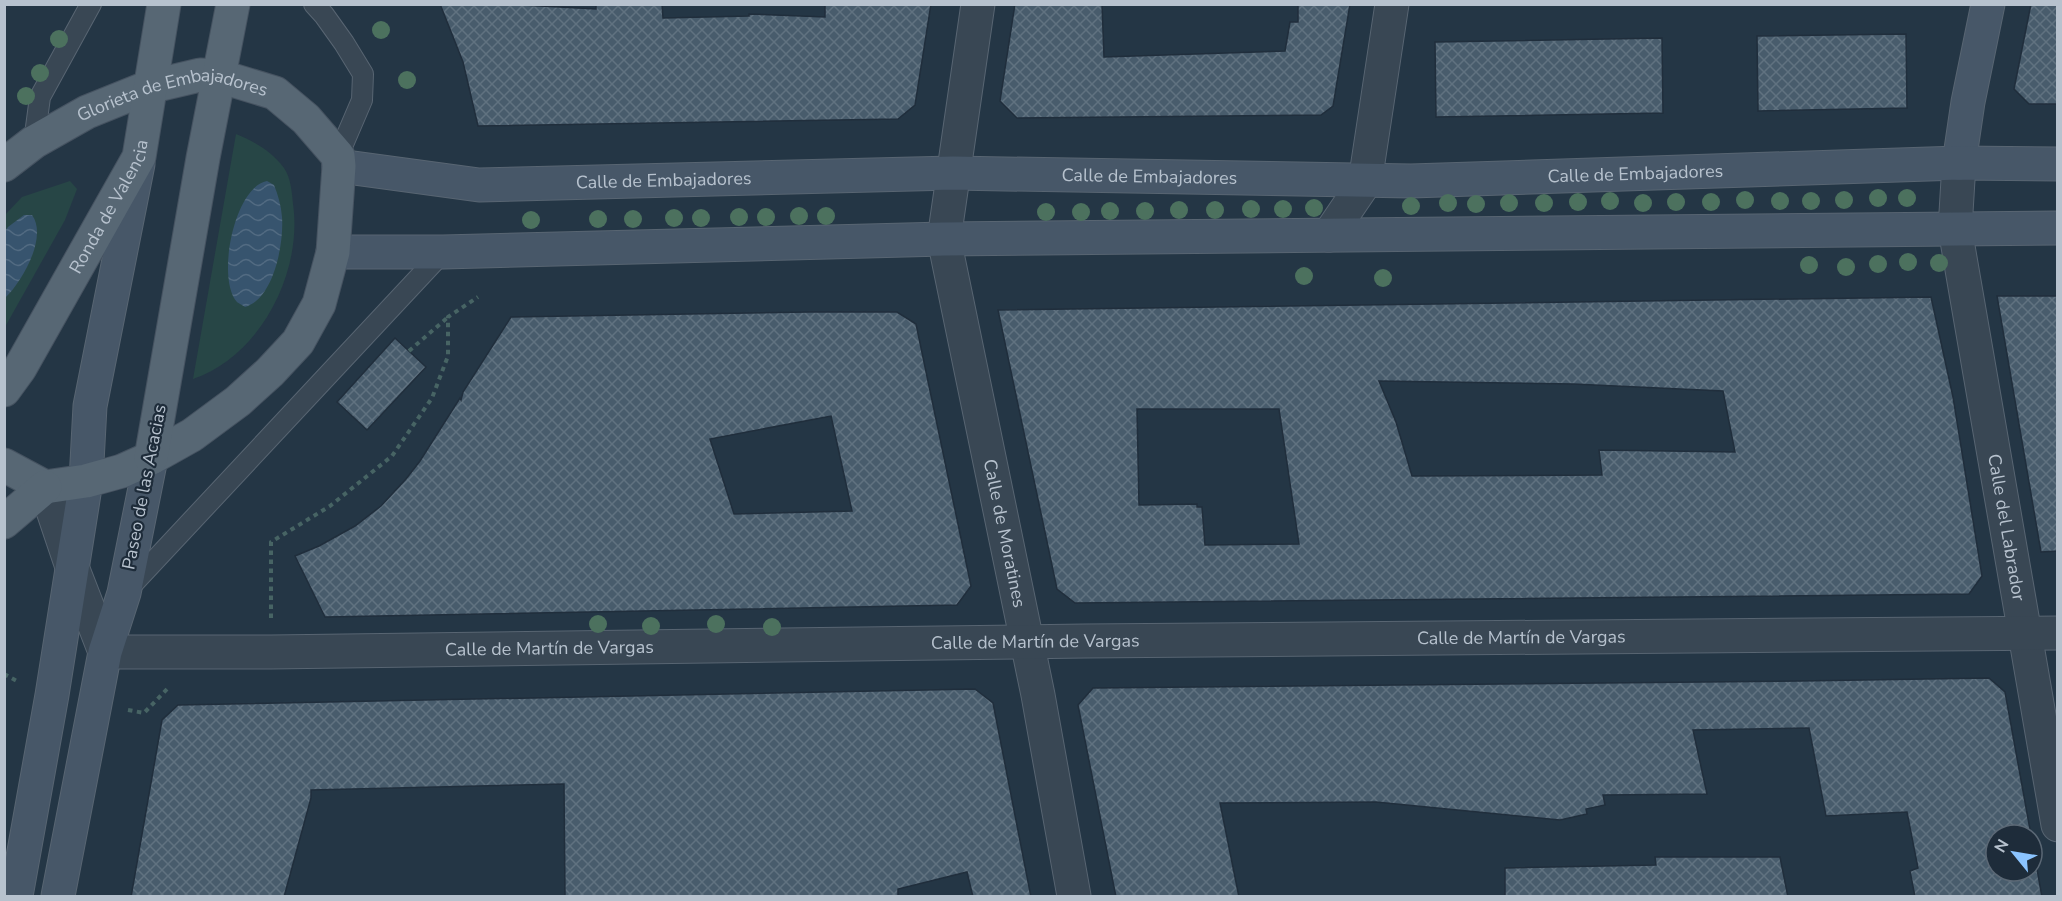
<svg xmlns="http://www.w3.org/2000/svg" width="2062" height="901" viewBox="0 0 2062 901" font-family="'Nunito Sans',sans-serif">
	<defs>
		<pattern id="water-waves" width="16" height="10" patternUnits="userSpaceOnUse" patternTransform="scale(1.5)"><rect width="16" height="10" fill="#37546e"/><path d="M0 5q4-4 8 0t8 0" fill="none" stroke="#526b82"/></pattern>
		<pattern id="building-cross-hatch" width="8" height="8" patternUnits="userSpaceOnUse" patternTransform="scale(1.5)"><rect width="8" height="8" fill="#485c6c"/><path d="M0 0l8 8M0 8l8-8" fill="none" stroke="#607280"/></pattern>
	</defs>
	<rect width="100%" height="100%" fill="#243645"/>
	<g fill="#274646">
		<path d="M 236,134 C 255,142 271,151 284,168 C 291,178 292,193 293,204 C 303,272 260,357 193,379 Z"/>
		<polygon points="70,181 77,189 65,220 5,327 5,215 22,197"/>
	</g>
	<g fill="url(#water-waves)">
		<path d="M 267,181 L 274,185 C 278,195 281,205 282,217 C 284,243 274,299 245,307 C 244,306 238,303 237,302 C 216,279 234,187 267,181 Z"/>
		<path d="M 24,215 L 32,215 C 48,237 22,282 5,298 L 5,231 L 8,227 Z"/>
	</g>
	<g fill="url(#building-cross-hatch)" stroke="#202e3c" stroke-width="1.5" fill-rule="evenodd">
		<polygon points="440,4 505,4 596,9 596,4 662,4 663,18 749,16 749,14 825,17 825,4 931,4 915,105 898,119 478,126 463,62"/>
		<polygon points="1015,4 1102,4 1104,57 1285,51 1290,22 1298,22 1298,4 1350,4 1333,106 1321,115 1017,118 1000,101"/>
		<polygon points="2031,4 2058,4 2058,104 2029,104 2014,89"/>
		<polygon points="1906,34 1907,108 1758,111 1757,36"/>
		<polygon points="1662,38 1663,113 1436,117 1435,42"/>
		<polygon points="1997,296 2058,296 2058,551 2041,552"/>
		<path d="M 1931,297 L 1953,397 L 1982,576 L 1969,594 L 1075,603 L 1057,589 L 998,310 ZM 1379,381 L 1573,384 L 1723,391 L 1735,452 L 1599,450 L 1602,475 L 1412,476 L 1396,422 ZM 1137,409 L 1279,409 L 1299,544 L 1205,545 L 1202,507 L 1197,507 L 1197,504 L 1139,505 Z"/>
		<path d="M 809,312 L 897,312 L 916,324 L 971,586 L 957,605 L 325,617 L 295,556 L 319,546 L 355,526 L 381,506 L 406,479 L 420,461 L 460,398 L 461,400 L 463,392 L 511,317 ZM 831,416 L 852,511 L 734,514 L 710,439 Z"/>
		<polygon points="395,338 426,367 367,430 337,402"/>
		<polygon points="1989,678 2005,692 2031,835 1996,835 1996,871 2032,871 2032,841 2042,897 1915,897 1910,871 1918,868 1907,812 1826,816 1809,728 1693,730 1707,794 1603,795 1605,805 1586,809 1587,814 1560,820 1376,802 1220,803 1239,897 1116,897 1078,705 1093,688 1800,681"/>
		<polygon points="975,689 993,703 1031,897 973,897 967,872 898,889 898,897 565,897 564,784 311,790 311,798 284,897 131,897 162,720 178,705"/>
		<polygon points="1655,857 1780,857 1788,897 1505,897 1505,868 1656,865"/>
	</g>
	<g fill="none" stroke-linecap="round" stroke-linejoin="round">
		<defs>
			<g id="lane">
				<polyline points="314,4 324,15 344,43 363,74 362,100 338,156"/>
				<polyline points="34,142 40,97 91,4"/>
				<polyline points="128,589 443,252"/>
			</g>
			<g id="street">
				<path id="s1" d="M 978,4 L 944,239 L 1038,695 L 1074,896"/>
				<path id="s2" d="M 1959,163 L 1955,229 L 2058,825"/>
				<polyline points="1329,235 1365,182 1392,4"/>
				<path id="s3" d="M 45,487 L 72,567 L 105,652 L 271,652 L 1085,641 L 2058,633"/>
			</g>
			<g id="secondary">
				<polyline points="1959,163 1968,102 1988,4"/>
				<path id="s4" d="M 339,166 L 479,185 L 953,173 L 1411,181 L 1959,163 L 2058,164"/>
				<polyline points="333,252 443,252 944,239 2058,228"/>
				<polyline points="16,896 52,695 86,481 90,406 138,164"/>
				<polyline points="58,896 105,652 124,593 151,458"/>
			</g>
			<g id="primary">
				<path id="s5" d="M 4,165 L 34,142 L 87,112 L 149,87 L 200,75 L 219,76 L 275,93 L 306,119 L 338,156 L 339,166 L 333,252 L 319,304 L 298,342 L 270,372 L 238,401 L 192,435 L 151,458 L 122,471 L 86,481 L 45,487 L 4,465"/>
				<path id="s6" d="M 4,390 L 20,368 L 139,157 L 164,4"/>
				<polyline points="151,458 203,158 233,4"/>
				<polyline points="4,522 45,487"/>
			</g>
		</defs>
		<use href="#lane" stroke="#586572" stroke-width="22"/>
		<use href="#street" stroke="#586572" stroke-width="35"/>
		<use href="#secondary" stroke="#586572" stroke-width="35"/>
		<use href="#primary" stroke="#465361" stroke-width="35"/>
		<g stroke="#476464" stroke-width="4" stroke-dasharray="4.5 4.5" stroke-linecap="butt">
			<polyline points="409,351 447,318"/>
			<polyline points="271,618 271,542 330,506 392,456 432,398 448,356 448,317 478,297"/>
			<polyline points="4,674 17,681"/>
			<polyline points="128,710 144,713 167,689"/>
		</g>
		<use href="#lane" stroke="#394754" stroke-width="20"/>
		<use href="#street" stroke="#394754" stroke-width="33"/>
		<use href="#secondary" stroke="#475768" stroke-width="33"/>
		<use href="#primary" stroke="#576774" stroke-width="33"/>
	</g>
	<g fill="#4c715e">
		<circle cx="381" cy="30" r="9"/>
		<circle cx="59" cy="39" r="9"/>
		<circle cx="40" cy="73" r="9"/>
		<circle cx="407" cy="80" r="9"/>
		<circle cx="26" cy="96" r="9"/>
		<circle cx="1878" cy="198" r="9"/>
		<circle cx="1907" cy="198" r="9"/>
		<circle cx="1745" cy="200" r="9"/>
		<circle cx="1844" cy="200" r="9"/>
		<circle cx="1610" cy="201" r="9"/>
		<circle cx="1780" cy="201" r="9"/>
		<circle cx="1811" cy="201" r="9"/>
		<circle cx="1578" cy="202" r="9"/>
		<circle cx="1676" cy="202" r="9"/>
		<circle cx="1711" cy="202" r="9"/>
		<circle cx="1448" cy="203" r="9"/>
		<circle cx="1509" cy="203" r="9"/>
		<circle cx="1544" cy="203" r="9"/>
		<circle cx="1643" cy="203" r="9"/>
		<circle cx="1476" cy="204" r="9"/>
		<circle cx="1411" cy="206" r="9"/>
		<circle cx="1314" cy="208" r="9"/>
		<circle cx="1251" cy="209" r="9"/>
		<circle cx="1283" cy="209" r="9"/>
		<circle cx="1179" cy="210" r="9"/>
		<circle cx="1215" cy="210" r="9"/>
		<circle cx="1110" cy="211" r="9"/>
		<circle cx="1145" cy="211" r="9"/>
		<circle cx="1046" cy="212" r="9"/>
		<circle cx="1081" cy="212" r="9"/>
		<circle cx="799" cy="216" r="9"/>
		<circle cx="826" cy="216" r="9"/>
		<circle cx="739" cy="217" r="9"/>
		<circle cx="766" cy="217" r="9"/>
		<circle cx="674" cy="218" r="9"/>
		<circle cx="701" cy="218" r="9"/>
		<circle cx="598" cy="219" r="9"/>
		<circle cx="633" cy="219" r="9"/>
		<circle cx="531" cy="220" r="9"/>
		<circle cx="1908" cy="262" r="9"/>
		<circle cx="1939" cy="263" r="9"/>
		<circle cx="1878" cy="264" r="9"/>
		<circle cx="1809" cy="265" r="9"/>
		<circle cx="1846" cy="267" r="9"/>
		<circle cx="1304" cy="276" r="9"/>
		<circle cx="1383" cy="278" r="9"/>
		<circle cx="598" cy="624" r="9"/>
		<circle cx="716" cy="624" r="9"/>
		<circle cx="651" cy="626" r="9"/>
		<circle cx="772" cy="627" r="9"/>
	</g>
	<g text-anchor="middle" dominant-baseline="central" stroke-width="4.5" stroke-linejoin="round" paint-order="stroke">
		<g font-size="18" fill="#b7c2ce" stroke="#1e2c3a">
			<text stroke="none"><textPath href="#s5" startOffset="188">Glorieta de Embajadores</textPath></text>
			<text stroke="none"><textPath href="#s4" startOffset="1298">Calle de Embajadores</textPath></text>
			<text stroke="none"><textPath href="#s4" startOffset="812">Calle de Embajadores</textPath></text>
			<text stroke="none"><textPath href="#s4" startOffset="326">Calle de Embajadores</textPath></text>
			<text stroke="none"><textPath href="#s6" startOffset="212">Ronda de Valencia</textPath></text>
			<text transform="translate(144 487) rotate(-79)">Paseo de las Acacias</text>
			<text stroke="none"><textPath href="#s2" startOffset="369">Calle del Labrador</textPath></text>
			<text stroke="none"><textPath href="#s1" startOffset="538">Calle de Moratines</textPath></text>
			<text stroke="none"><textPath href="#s3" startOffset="1592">Calle de Martín de Vargas</textPath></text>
			<text stroke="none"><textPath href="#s3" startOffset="1106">Calle de Martín de Vargas</textPath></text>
			<text stroke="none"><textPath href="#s3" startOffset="620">Calle de Martín de Vargas</textPath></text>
		</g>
	</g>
	<rect width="2062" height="901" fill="none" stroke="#b7c2ce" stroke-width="12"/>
	<g transform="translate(2014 853) rotate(300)"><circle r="28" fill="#1e2c3a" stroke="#5b6875" stroke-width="1.5"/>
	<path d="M0-4.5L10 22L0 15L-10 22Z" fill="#8bc4ff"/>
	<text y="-9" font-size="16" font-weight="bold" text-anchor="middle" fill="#b7c2ce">N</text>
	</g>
</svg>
